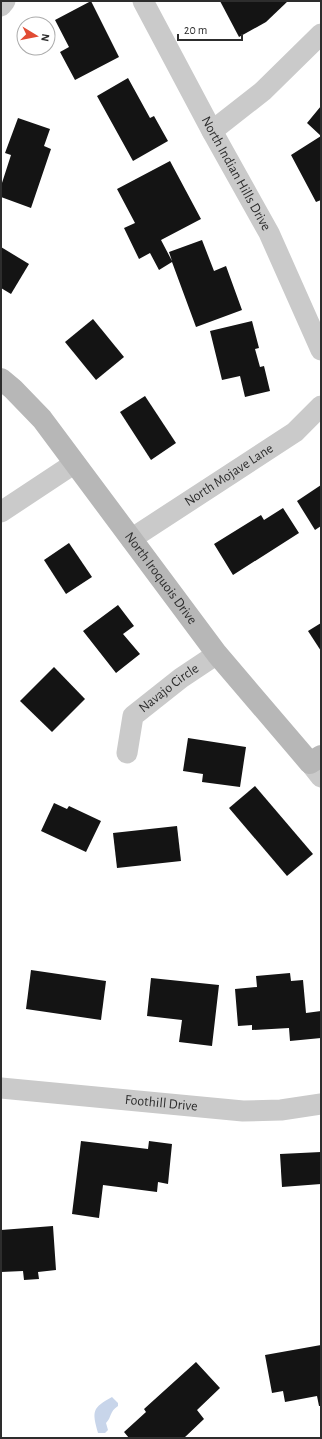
<svg xmlns="http://www.w3.org/2000/svg" width="322" height="1439" viewBox="0 0 322 1439" font-family="'Alegreya Sans',sans-serif">
	<rect width="100%" height="100%" fill="#fff"/>
	<path fill="#c8d5ea" d="M 112,1397 L 118,1403 L 118,1406 C 109,1412 112,1417 106,1423 L 108,1430 L 105,1433 L 98,1433 C 92,1411 92,1408 112,1397 Z"/>
	<g fill="#141414">
		<polygon points="91,1 119,57 75,80 60,52 69,47 55,20"/>
		<polygon points="220,1 288,1 266,22 239,37"/>
		<polygon points="128,78 150,118 154,116 168,141 133,161 97,96"/>
		<polygon points="321,106 321,200 316,202 291,155 321,136 307,123"/>
		<polygon points="18,118 50,129 44,146 51,149 31,208 1,197 1,186 11,155 5,153"/>
		<polygon points="170,161 201,219 161,240 172,261 169,252 202,240 214,271 226,266 242,310 196,327 172,262 159,270 150,253 139,259 124,228 135,223 117,189"/>
		<polygon points="1,247 29,264 11,294 1,288"/>
		<polygon points="93,319 124,357 96,380 65,342"/>
		<polygon points="252,321 259,348 255,349 260,367 264,366 270,391 245,397 240,376 222,380 210,331"/>
		<polygon points="145,396 176,443 151,460 120,412"/>
		<polygon points="321,485 321,526 315,530 297,501"/>
		<polygon points="283,508 299,533 233,575 214,544 261,515 264,520"/>
		<polygon points="69,543 92,577 66,594 44,560"/>
		<polygon points="118,605 134,626 123,634 140,654 116,673 83,631"/>
		<polygon points="321,623 321,651 308,631"/>
		<polygon points="54,667 85,699 52,732 20,701"/>
		<polygon points="188,738 246,747 240,787 202,782 203,774 183,771"/>
		<polygon points="255,786 313,854 287,876 229,808"/>
		<polygon points="54,803 67,809 69,806 101,821 86,852 41,831"/>
		<polygon points="177,826 181,861 117,868 113,833"/>
		<polygon points="31,970 106,981 101,1020 26,1009"/>
		<polygon points="290,973 291,981 303,980 306,1013 321,1011 321,1038 290,1041 289,1028 252,1030 252,1025 238,1026 235,989 257,987 256,976"/>
		<polygon points="151,978 219,985 212,1046 179,1042 182,1020 147,1016"/>
		<polygon points="81,1141 148,1149 149,1141 172,1144 168,1184 158,1182 157,1192 103,1185 99,1218 72,1214"/>
		<polygon points="321,1152 321,1184 282,1187 280,1154"/>
		<polygon points="53,1226 56,1270 38,1272 39,1279 24,1280 23,1271 1,1272 1,1230"/>
		<polygon points="321,1345 321,1406 319,1406 317,1396 285,1402 283,1391 272,1393 265,1355"/>
		<polygon points="196,1362 220,1388 197,1410 204,1419 184,1438 129,1438 124,1432 146,1412 144,1409"/>
	</g>
	<g fill="none" stroke-linecap="round" stroke-linejoin="round">
		<g stroke="#cacaca" stroke-width="21">
			<path id="s1" d="M 143,1 L 212,131 L 269,233 L 321,350"/>
			<polyline points="1,6 5,1"/>
			<polyline points="212,131 263,91 321,34"/>
			<polyline points="1,512 75,463"/>
			<path id="s2" d="M 131,539 L 295,432 L 321,406"/>
			<path id="s3" d="M 127,753 L 133,716 L 181,678 L 217,654"/>
			<polyline points="310,763 321,777"/>
			<path id="s4" d="M 1,1088 L 243,1111 L 281,1110 L 321,1104"/>
		</g>
		<path stroke="#b7b7b7" stroke-width="22" id="s5" d="M 1,379 L 13,389 L 42,419 L 217,654 L 310,763 L 321,756"/>
	</g>
	<g text-anchor="middle" dominant-baseline="central" stroke-width="4" stroke-linejoin="round" paint-order="stroke">
		<g font-size="14" fill="#2d2d2d" stroke="#fff">
			<text stroke="none"><textPath href="#s1" startOffset="196">North Indian Hills Drive</textPath></text>
			<text stroke="none"><textPath href="#s2" startOffset="117">North Mojave Lane</textPath></text>
			<text stroke="none"><textPath href="#s5" startOffset="256">North Iroquois Drive</textPath></text>
			<text stroke="none"><textPath href="#s3" startOffset="83">Navajo Circle</textPath></text>
			<text stroke="none"><textPath href="#s4" startOffset="161">Foothill Drive</textPath></text>
		</g>
	</g>
	<rect width="322" height="1439" fill="none" stroke="#2d2d2d" stroke-width="4"/>
	<g transform="translate(36 36) rotate(100)"><circle r="19" fill="#ffffff" stroke="#ababab"/>
	<path d="M0-3L7 15L0 10L-7 15Z" fill="#e14b33"/>
	<text y="-6" font-size="11" font-weight="bold" text-anchor="middle" fill="#2d2d2d">N</text>
	</g>
	<path d="M178 34v6h64v-6" fill="none" stroke="#2d2d2d" stroke-width="2"/>
	<text x="184" y="34" font-size="12" fill="#2d2d2d" stroke="#ffffff" stroke-width="3" paint-order="stroke">20 m</text>
</svg>
